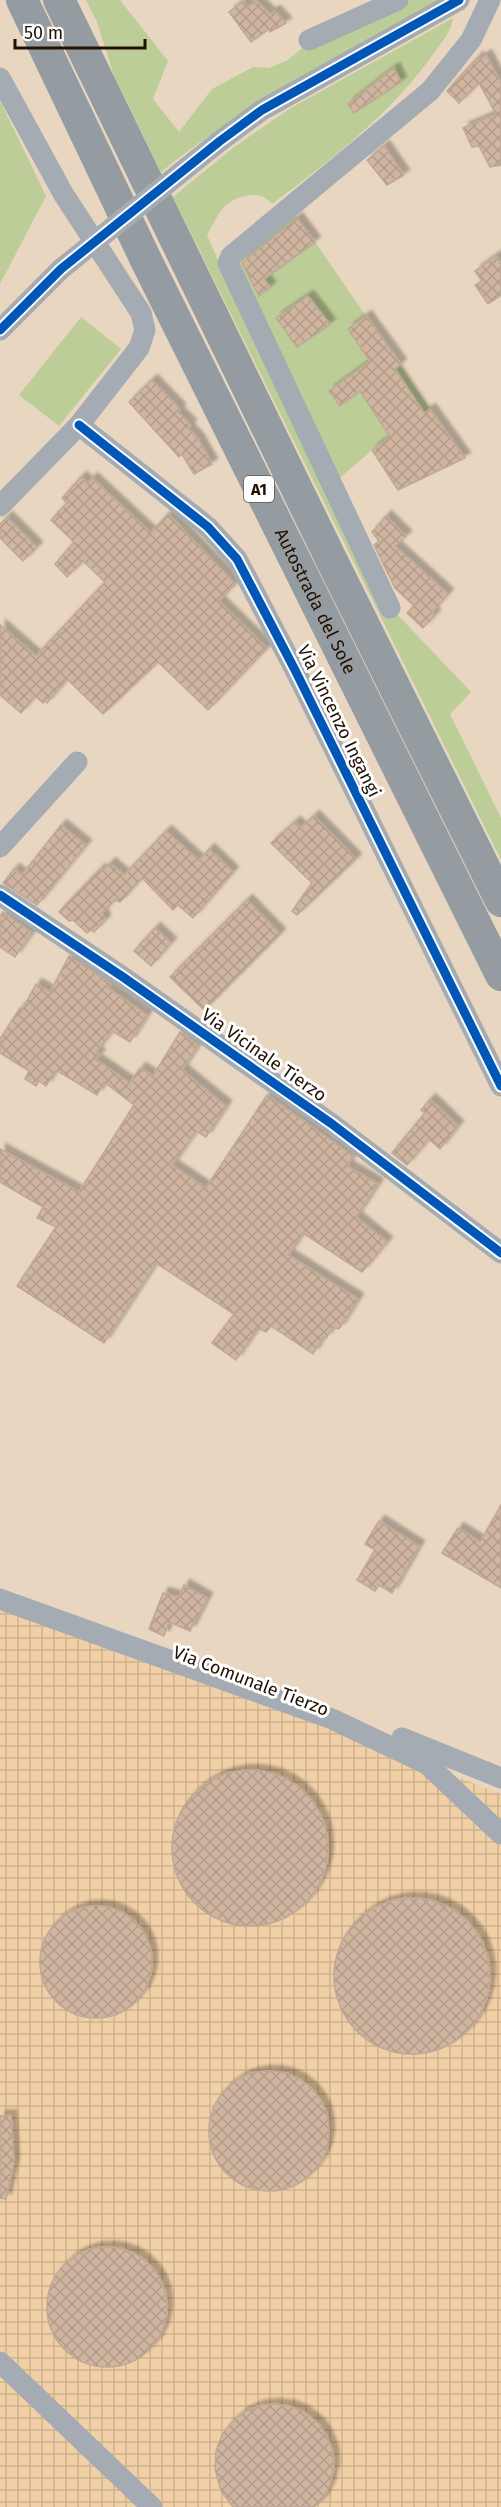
<svg xmlns="http://www.w3.org/2000/svg" width="501" height="2507" viewBox="0 0 501 2507" font-family="'Fira Sans',sans-serif">
	<defs>
		<pattern id="industrial-grid" width="8" height="8" patternUnits="userSpaceOnUse" patternTransform="scale(1.5)"><rect width="8" height="8" fill="#f2d0a7"/><path d="M0 4h8M4 0v8" fill="none" stroke="#cfb28e"/></pattern>
		<pattern id="building-cross-hatch" width="8" height="8" patternUnits="userSpaceOnUse" patternTransform="scale(1.5)"><rect width="8" height="8" fill="#d0b6a1"/><path d="M0 0l8 8M0 8l8-8" fill="none" stroke="#b29b89"/></pattern>
		<filter id="shadow"><feDropShadow dx="5.5" dy="-5.5" stdDeviation="1.5" flood-color="#0004"/></filter>
	</defs>
	<rect width="100%" height="100%" fill="#e8d6c0"/>
	<polygon fill="url(#industrial-grid)" points="0,1599 501,1794 501,2507 0,2507"/>
	<g fill="#bdcd97">
		<path d="M 86,0 L 120,0 L 168,61 L 153,99 L 179,132 L 212,89 L 253,67 L 269,68 L 288,60 L 306,45 L 406,0 L 442,0 C 347,54 246,103 161,172 L 114,76 L 97,22 Z"/>
		<path d="M 453,18 C 451,32 442,42 434,53 C 391,114 331,160 272,204 C 265,196 256,193 246,196 C 221,201 219,215 207,235 L 250,333 L 396,613 L 471,692 L 450,714 L 501,818 L 501,860 L 173,197 L 234,147 L 291,108 Z"/>
		<polygon points="0,101 46,196 0,284"/>
		<polygon points="295,213 430,409 372,450 335,482 236,261"/>
		<polygon points="81,317 121,349 59,426 19,395"/>
	</g>
	<g fill="url(#building-cross-hatch)" stroke="#bea896" stroke-width="1.5" filter="url(#shadow)">
		<polygon points="244,1 247,7 257,1 270,14 275,11 286,23 270,32 269,29 251,42 229,12"/>
		<polygon points="486,55 501,83 501,165 490,167 479,146 472,147 463,128 496,114 479,83 459,103 447,91 478,57 479,60"/>
		<polygon points="394,68 401,82 354,113 348,104"/>
		<polygon points="384,146 404,175 387,185 367,160"/>
		<polygon points="297,218 315,242 264,279 270,287 259,296 242,263"/>
		<polygon points="496,256 501,264 501,295 488,304 475,285 482,281 475,271"/>
		<polygon points="308,296 330,324 297,347 276,318"/>
		<polygon points="366,316 401,364 395,369 424,413 430,409 465,458 398,490 372,450 390,437 360,391 340,406 329,391 370,361 348,329"/>
		<polygon points="152,380 180,409 178,412 191,425 188,428 198,439 212,464 194,474 182,454 179,457 129,402"/>
		<polygon points="81,477 88,483 92,478 151,533 168,514 235,584 219,601 267,648 208,710 158,662 103,714 67,679 47,703 44,701 43,703 35,696 21,713 0,695 0,625 36,656 105,582 83,561 67,577 55,564 74,542 51,520 67,503 62,498"/>
		<polygon points="386,516 406,536 395,546 448,594 432,612 435,615 423,628 407,613 414,606 395,588 374,545 379,541 372,532"/>
		<polygon points="7,517 37,547 23,561 0,538 0,524"/>
		<polygon points="314,816 356,859 297,915 292,911 312,883 271,843 295,822 301,828"/>
		<polygon points="61,825 86,845 37,905 3,883 14,869 22,875"/>
		<polygon points="166,831 199,861 209,849 233,872 193,918 178,905 173,910 142,878 120,902 115,900 102,913 105,920 94,932 91,930 87,933 73,920 69,921 59,912 100,869 103,871 110,863 124,875"/>
		<polygon points="247,900 280,934 204,1010 170,977"/>
		<polygon points="3,912 32,933 15,957 0,947 0,916"/>
		<polygon points="155,928 171,943 151,966 134,951"/>
		<polygon points="69,956 111,984 108,988 147,1015 130,1042 112,1031 96,1052 100,1055 95,1059 130,1083 140,1068 153,1076 180,1032 198,1045 182,1070 226,1106 206,1137 196,1131 172,1165 206,1188 267,1095 353,1156 347,1166 378,1184 356,1217 387,1242 362,1272 303,1233 288,1255 358,1299 339,1329 333,1327 326,1338 323,1337 313,1354 271,1326 266,1332 258,1328 236,1360 212,1343 234,1314 156,1263 104,1343 17,1286 56,1227 37,1218 43,1207 0,1182 0,1149 79,1192 134,1105 104,1082 97,1095 56,1070 46,1086 39,1081 36,1086 25,1079 29,1071 0,1053 0,1039 20,1008 22,1010 36,984 50,992"/>
		<polygon points="430,1099 458,1126 440,1149 429,1139 407,1165 392,1153 425,1113 421,1110"/>
		<polygon points="501,1505 501,1588 442,1553 458,1528 480,1542"/>
		<polygon points="379,1521 419,1546 392,1593 379,1585 375,1591 357,1580 375,1550 365,1544"/>
		<polygon points="184,1585 207,1598 190,1631 169,1622 164,1636 149,1629 163,1593 179,1597"/>
		<circle cx="250" cy="1848" r="78"/>
		<circle cx="412" cy="1976" r="78"/>
		<circle cx="96" cy="1962" r="56"/>
		<circle cx="269" cy="2131" r="60"/>
		<polygon points="11,2115 14,2162 6,2199 0,2198 0,2116"/>
		<circle cx="107" cy="2307" r="60"/>
		<polygon points="273,2404 290,2406 304,2412 319,2424 327,2436 333,2452 334,2467 330,2485 322,2501 314,2507 233,2507 221,2491 215,2469 216,2451 222,2435 231,2423 244,2412 258,2406"/>
	</g>
	<g fill="none" stroke-linecap="round" stroke-linejoin="round">
		<g stroke="#a4abb2" stroke-width="21">
			<polyline points="309,40 398,0"/>
			<polyline points="0,78 64,195 141,313 145,330 139,348 79,425 0,506"/>
			<polyline points="220,141 262,110 459,0"/>
			<polyline points="0,330 61,269"/>
			<polyline points="79,425 208,527 237,559 295,670 501,1086"/>
			<polyline points="390,608 228,263 231,256 430,91 471,40 490,0"/>
			<polyline points="0,847 77,762"/>
			<polyline points="0,895 123,977 332,1124 501,1253"/>
			<polyline points="0,1599 332,1719 427,1764 501,1834"/>
			<polyline points="402,1738 501,1778"/>
			<polyline points="0,2362 152,2507"/>
		</g>
		<g stroke="#949ba1" stroke-width="32">
			<path id="s1" d="M 22,0 L 145,258 L 501,975"/>
			<polyline points="59,0 331,559 501,901"/>
		</g>
		<polyline stroke="#a4abb2" stroke-width="21" points="61,269 220,141"/>
		<defs>
			<g id="cycleway">
				<polyline points="0,330 61,269 220,141 262,110 459,0"/>
				<polyline points="79,425 208,527 237,559 295,670 501,1086"/>
				<polyline points="0,895 123,977 332,1124 501,1253"/>
			</g>
		</defs>
		<use href="#cycleway" stroke="#fefefe" stroke-width="13"/>
		<use href="#cycleway" stroke="#0057b8" stroke-width="9"/>
	</g>
	<g text-anchor="middle" dominant-baseline="central" stroke-width="6" stroke-linejoin="round" paint-order="stroke">
		<rect fill="#fefefe" stroke="#63584c" stroke-width="1.5" x="244" y="476" width="30" height="26" rx="4.5"/>
		<g font-size="16" font-weight="bold" fill="#211100">
			<text x="259" y="489">A1</text>
		</g>
		<g font-size="18" fill="#211100" stroke="#fefefe">
			<text stroke="none"><textPath href="#s1" startOffset="669">Autostrada del Sole</textPath></text>
			<text transform="translate(339 721) rotate(64)">Via Vincenzo Ingangi</text>
			<text transform="translate(264 1055) rotate(35)">Via Vicinale Tierzo</text>
			<text transform="translate(251 1681) rotate(21)">Via Comunale Tierzo</text>
		</g>
	</g>
	<path d="M15 39v9h130v-9" fill="none" stroke="#211100" stroke-width="3"/>
	<text x="24" y="39" font-size="18" fill="#211100" stroke="#fefefe" stroke-width="4.5" paint-order="stroke">50 m</text>
</svg>
